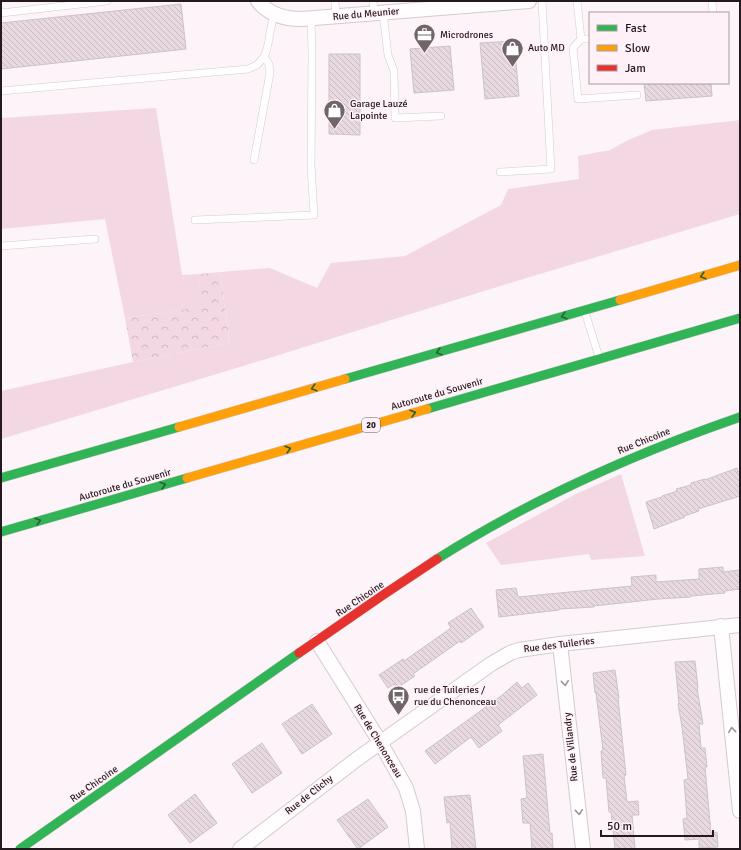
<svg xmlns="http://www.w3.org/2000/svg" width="741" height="850" viewBox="0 0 741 850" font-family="Signika,sans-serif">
	<defs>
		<pattern id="forest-crowns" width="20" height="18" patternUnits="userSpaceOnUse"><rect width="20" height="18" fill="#f3d8e4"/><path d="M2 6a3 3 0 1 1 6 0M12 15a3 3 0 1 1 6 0" fill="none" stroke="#d0b9c3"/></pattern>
		<pattern id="building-back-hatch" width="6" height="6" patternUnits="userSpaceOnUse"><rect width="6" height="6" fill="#e8d9e0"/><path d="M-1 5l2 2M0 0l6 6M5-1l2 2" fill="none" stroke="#c7bac0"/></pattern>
	</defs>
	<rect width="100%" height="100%" fill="#fcf4f8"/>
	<g fill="#f3d8e4">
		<polygon points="156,108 182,275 199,274 201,307 125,318 105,219 1,229 1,118"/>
		<polygon points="740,120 740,214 520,280 240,367 1,439 1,391 133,362 230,343 220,272 270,268 317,288 331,263 405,256 501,205 508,189 579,179 578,156 610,150 626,141 652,130"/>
		<polygon points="621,474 645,556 591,560 589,554 501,565 486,543 576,494"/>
	</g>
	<polygon fill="url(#forest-crowns)" points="220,272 230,343 133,362 125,318 200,307 199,274"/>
	<g fill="url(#building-back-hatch)" stroke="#ccc2c7">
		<polygon points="181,4 186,49 1,69 1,23"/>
		<polygon points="514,41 519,96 485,99 480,43"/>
		<polygon points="450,46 454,90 414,93 410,49"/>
		<polygon points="329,54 360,54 360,135 329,134"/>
		<polygon points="644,83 711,83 712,96 646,101"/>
		<polygon points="737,468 738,472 740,471 740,496 698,509 699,511 684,516 685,517 654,529 646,502 662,497 662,496 677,491 676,489 691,485 691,483 705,479 705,480"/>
		<polygon points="723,567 723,572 740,570 740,589 725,591 725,593 691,596 691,597 658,599 594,606 594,607 559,609 559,610 499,617 496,590 516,588 518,597 632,586 631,577 656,575 656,582 699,579 699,569"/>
		<polygon points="471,608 484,627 461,643 460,641 413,674 415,676 397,688 394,684 388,688 379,675 403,659 404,661 451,628 448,623"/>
		<polygon points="695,661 698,688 697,688 703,724 699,724 701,748 705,748 707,767 705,767 711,833 717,832 718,847 699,848 699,839 685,840 683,819 687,818 684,780 688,779 682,727 678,704 679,704 675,662"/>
		<polygon points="615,670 619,698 618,698 626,775 624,776 627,802 638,801 639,815 632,815 635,849 615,849 611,812 609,812 606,778 603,778 601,751 603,750 596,693 595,693 593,673"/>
		<polygon points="517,682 522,688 528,683 537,695 498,725 502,731 479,748 471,737 435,764 425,751 501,696"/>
		<polygon points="312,704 332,734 302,754 282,724"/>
		<polygon points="262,743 282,773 252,793 232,764"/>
		<polygon points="543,754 550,834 552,833 553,849 532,849 530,823 523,823 521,799 527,798 523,756"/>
		<polygon points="195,794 217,823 190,843 168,815"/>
		<polygon points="470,795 476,849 452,849 450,822 447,823 444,797"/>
		<polygon points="368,799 388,827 358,849 337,820"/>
	</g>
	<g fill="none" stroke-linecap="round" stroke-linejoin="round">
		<defs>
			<g id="lane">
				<polyline points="335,1 336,16"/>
				<polyline points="373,1 374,13"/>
				<polyline points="577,1 581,39 590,39"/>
				<polyline points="712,1 713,13"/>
				<polyline points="1,13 107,1"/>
				<polyline points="383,13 388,55 394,71 395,118 441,116"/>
				<polyline points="581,39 573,48 578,99 637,95"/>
				<polyline points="1,91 248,69 257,65 264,57"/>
				<path d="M 254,160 L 270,73 L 269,64 L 264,57 C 271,43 268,29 275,14"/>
				<polyline points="500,172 551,169 542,1"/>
				<polyline points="195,220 314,215 311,165 312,54 311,18"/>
				<polyline points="1,246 95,239"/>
				<polyline points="585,312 599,357"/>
			</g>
			<g id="street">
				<path d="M 258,1 C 269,15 285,19 302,19 L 529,1"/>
				<polyline points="721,626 740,811"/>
				<polyline points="317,641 380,742 406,788 413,811 417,849"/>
				<polyline points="560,644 583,849"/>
				<polyline points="240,849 357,759 491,664 510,653 519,650 560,644 740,625"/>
			</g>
			<g id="fast">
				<polyline points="345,379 620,300"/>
				<polyline points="427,409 740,318"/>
				<polyline points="1,478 179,427"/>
				<polyline points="1,532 187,478"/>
				<path d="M 437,559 C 533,498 633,454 740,417"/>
				<polyline points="20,849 299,653"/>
			</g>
			<g id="slow">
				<polyline points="620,300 740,265"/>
				<polyline points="179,427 345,379"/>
				<polyline points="187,478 427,409"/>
			</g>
			<polyline id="jam" points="299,653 383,595 437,559"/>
		</defs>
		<use href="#lane" stroke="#d4cbcf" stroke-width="8"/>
		<use href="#street" stroke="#d4cbcf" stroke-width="16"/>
		<use href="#fast" stroke="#d4cbcf" stroke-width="10"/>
		<use href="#slow" stroke="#d4cbcf" stroke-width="10"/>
		<use href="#jam" stroke="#d4cbcf" stroke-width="10"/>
		<use href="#lane" stroke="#fffdfe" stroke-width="7"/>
		<use href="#street" stroke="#fffdfe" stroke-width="14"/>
		<use href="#fast" stroke="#30b455" stroke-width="9"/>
		<use href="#slow" stroke="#ff9f0a" stroke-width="9"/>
		<use href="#jam" stroke="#e5322d" stroke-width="9"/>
	</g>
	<defs><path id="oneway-chevron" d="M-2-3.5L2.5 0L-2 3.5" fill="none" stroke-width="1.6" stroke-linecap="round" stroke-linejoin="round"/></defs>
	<g stroke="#295f37">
		<use href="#oneway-chevron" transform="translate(703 276) rotate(164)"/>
		<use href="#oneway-chevron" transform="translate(564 316) rotate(164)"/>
		<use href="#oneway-chevron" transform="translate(439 352) rotate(164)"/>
		<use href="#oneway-chevron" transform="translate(314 388) rotate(164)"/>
		<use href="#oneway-chevron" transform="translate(413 413) rotate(-16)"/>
		<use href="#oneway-chevron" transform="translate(288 449) rotate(-16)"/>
		<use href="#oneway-chevron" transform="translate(163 485) rotate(-16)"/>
		<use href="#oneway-chevron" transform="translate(38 521) rotate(-16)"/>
	</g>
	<g stroke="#9c9699">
		<use href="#oneway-chevron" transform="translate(565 683) rotate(84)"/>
		<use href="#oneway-chevron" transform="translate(732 730) rotate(-96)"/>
		<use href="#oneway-chevron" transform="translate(579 812) rotate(84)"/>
	</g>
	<defs>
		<symbol id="office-pin" viewBox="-11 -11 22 30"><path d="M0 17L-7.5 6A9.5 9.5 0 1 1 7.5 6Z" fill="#70666a" stroke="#fff1f7"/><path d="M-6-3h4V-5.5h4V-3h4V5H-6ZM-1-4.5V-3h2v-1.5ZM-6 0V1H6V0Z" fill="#fff"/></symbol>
		<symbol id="shop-pin" viewBox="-11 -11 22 30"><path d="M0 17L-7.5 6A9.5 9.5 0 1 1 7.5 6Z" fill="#70666a" stroke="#fff1f7"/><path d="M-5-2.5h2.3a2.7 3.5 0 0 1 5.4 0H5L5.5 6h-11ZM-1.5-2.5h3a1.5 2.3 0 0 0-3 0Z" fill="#fff"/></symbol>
		<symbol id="bus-pin" viewBox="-11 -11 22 30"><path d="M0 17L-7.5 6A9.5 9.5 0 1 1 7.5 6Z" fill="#70666a" stroke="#fff1f7"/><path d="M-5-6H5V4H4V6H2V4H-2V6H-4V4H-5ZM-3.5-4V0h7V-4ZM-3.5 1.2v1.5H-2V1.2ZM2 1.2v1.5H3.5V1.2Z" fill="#fff"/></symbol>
	</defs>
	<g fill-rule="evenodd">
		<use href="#office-pin" x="412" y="22" width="25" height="34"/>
		<use href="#shop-pin" x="500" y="36" width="25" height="34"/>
		<use href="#shop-pin" x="322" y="98" width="25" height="34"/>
		<use href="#bus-pin" x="386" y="684" width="25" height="34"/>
	</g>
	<g text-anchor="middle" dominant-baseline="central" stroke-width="3" stroke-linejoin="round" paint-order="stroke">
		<rect fill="#fff1f7" stroke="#665a5f" stroke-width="1" x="362" y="418" width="18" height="14" rx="3"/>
		<g font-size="9" font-weight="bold" fill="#24191e">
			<text x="371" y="425">20</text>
		</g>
		<g font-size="10" fill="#24191e" stroke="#fff1f7">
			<text transform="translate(366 14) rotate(-5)">Rue du Meunier</text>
			<text transform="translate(437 394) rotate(-16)">Autoroute du Souvenir</text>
			<text transform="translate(644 441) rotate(-22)">Rue Chicoine</text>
			<text transform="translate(125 485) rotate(-16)">Autoroute du Souvenir</text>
			<text transform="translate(360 599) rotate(-34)">Rue Chicoine</text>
			<text transform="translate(559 645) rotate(-7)">Rue des Tuileries</text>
			<text transform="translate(378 741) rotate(59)">Rue de Chenonceau</text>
			<text transform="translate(571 747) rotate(-96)">Rue de Villandry</text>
			<text transform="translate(94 784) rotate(-35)">Rue Chicoine</text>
			<text transform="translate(309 795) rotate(-38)">Rue de Clichy</text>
		</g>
		<g font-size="10" fill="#24191e" stroke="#fff1f7" text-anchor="start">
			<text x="440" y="35">Microdrones</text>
			<text x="528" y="48">Auto MD</text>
			<text x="350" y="104">Garage Lauzé<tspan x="350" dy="12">Lapointe</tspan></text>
			<text x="414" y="690">rue de Tuileries /<tspan x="414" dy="12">rue du Chenonceau</tspan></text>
		</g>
	</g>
	<rect width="741" height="850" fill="none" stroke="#24191e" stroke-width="4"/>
	<rect x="589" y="12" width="140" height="72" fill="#fff1f7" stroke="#a79ba0"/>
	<rect x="597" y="25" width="20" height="6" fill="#30b455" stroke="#a79ba0"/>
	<text x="625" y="32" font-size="12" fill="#24191e">Fast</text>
	<rect x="597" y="45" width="20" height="6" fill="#ff9f0a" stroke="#a79ba0"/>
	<text x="625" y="52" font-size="12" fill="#24191e">Slow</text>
	<rect x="597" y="65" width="20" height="6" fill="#e5322d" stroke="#a79ba0"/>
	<text x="625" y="72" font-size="12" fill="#24191e">Jam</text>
	<path d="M601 830v6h112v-6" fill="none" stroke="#24191e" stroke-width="2"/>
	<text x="607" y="830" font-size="12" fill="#24191e" stroke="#fff1f7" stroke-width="3" paint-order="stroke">50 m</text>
</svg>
